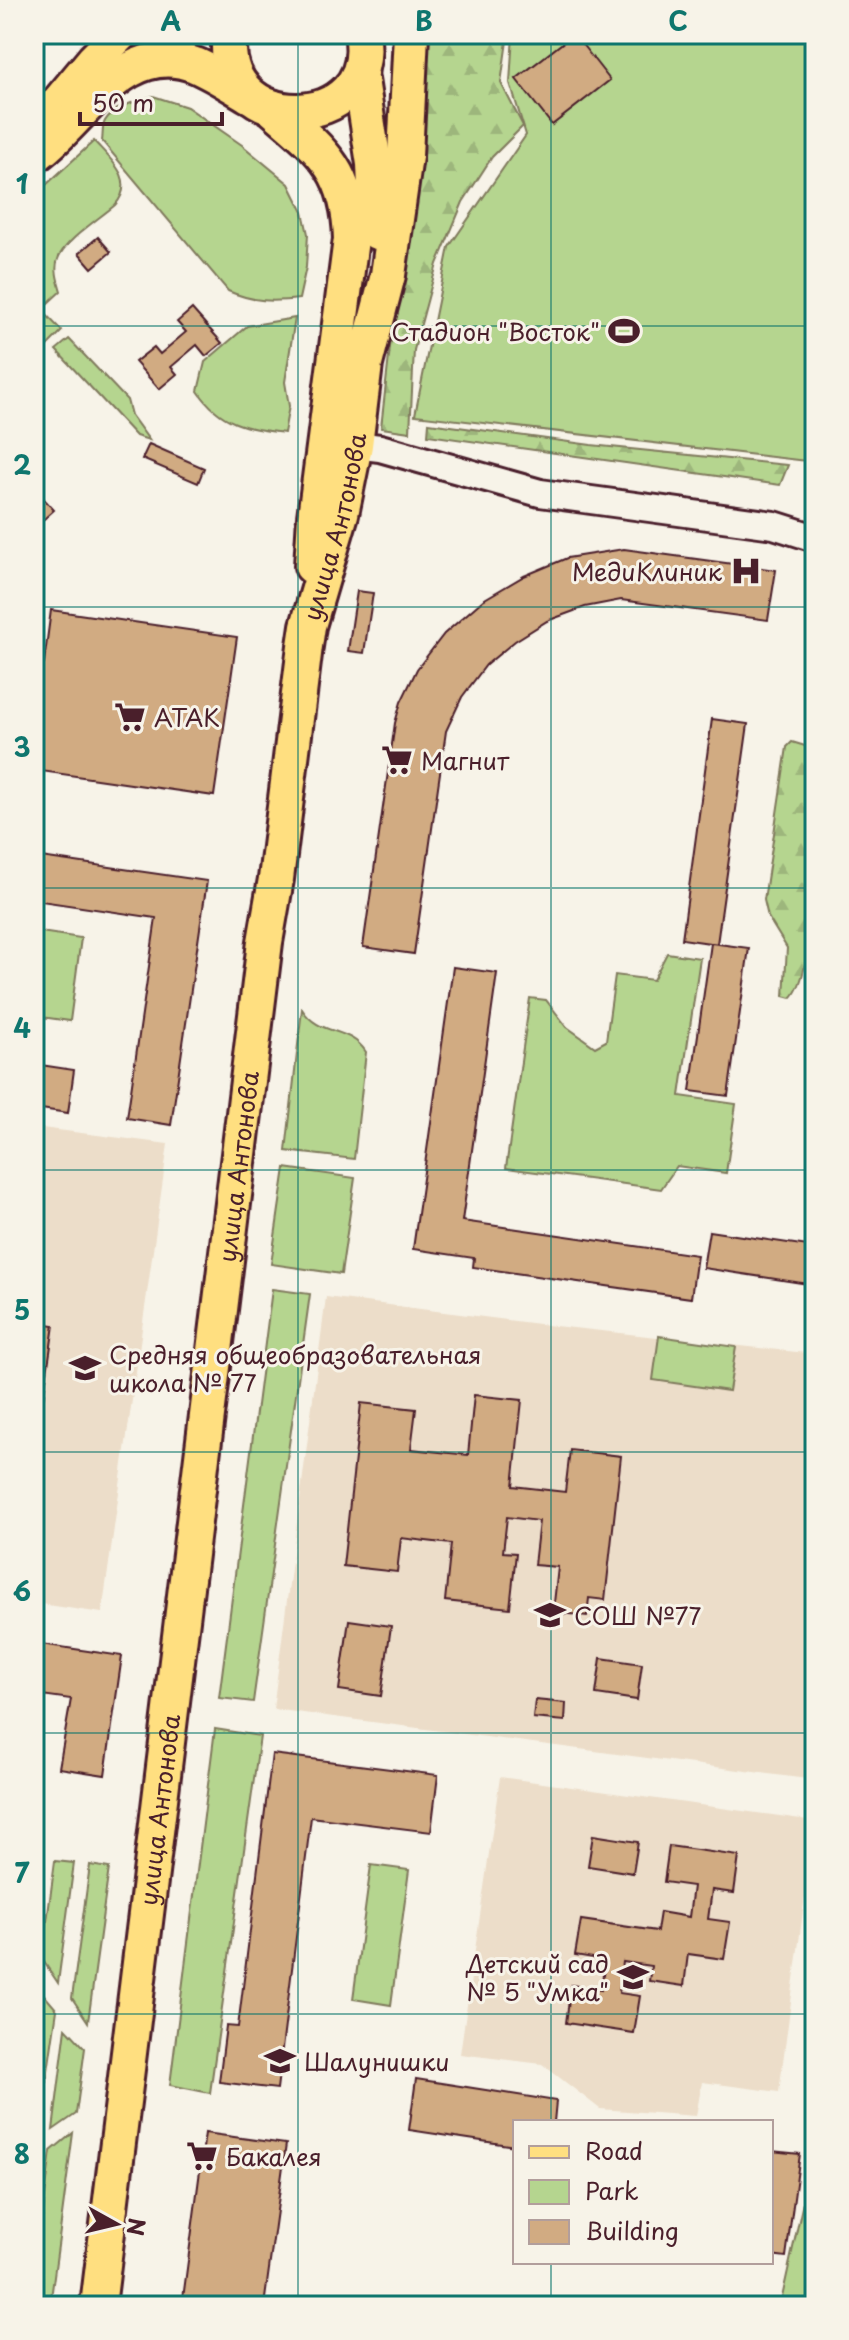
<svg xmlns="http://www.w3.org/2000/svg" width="849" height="2340" viewBox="0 0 849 2340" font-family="'Playpen Sans',sans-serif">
	<defs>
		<pattern id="forest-firs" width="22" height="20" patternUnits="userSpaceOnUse" patternTransform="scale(2)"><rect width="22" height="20" fill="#b5d58f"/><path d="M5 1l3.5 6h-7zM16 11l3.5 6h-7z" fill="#9db67c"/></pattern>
	</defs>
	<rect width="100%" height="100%" fill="#f7f3e8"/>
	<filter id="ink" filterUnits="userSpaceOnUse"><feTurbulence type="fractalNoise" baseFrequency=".0125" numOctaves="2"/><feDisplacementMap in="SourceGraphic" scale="16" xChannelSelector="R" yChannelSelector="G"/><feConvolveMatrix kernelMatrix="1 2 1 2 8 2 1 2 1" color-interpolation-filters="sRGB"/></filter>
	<g filter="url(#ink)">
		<g fill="#ecddc9">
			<polygon points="34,1127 168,1144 102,1613 34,1603"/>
			<polygon points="326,1297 555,1326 815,1354 815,1780 273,1709"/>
			<polygon points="500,1777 815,1821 779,2092 702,2082 696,2116 600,2109 542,2064 460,2054"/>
		</g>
		<g fill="#b5d58f" stroke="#807a5d" stroke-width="2">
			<polygon points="513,34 815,34 815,462 415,415 449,247 526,135 510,83"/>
			<path d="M 153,96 L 187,107 L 242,145 L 289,184 L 303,212 L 308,234 L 306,267 L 299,299 C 273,302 253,302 228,291 L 102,141 C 103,136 102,126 105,121 C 114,106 137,101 153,96 Z"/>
			<path d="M 94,141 C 111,160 137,180 115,205 C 100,218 64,241 58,259 C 54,269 58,281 61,291 L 48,303 L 34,288 L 34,196 Z"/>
			<polygon points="34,302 62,331 44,349 34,338"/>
			<path d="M 295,318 L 285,382 L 289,406 L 284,433 C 246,428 221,425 198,391 L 205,362 L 247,326 Z"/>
			<polygon points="69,339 127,400 131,415 149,440 136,436 56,350"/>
			<polygon points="34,931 81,938 70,1021 34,1016"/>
			<polygon points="667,953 700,958 680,1096 736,1104 726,1173 677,1166 661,1189 506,1168 530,998 546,1000 567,1027 595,1047 606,1041 615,975 653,980"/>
			<path d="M 302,1009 C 319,1037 348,1025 366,1052 L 354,1159 L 286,1151 Z"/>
			<polygon points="285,1168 355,1178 341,1274 271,1264"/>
			<polygon points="272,1289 310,1294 253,1702 219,1698"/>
			<polygon points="659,1336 736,1347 729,1391 653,1380"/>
			<polygon points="215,1729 260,1736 210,2093 170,2085"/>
			<polygon points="55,1861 74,1863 58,1983 42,1959"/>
			<polygon points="90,1865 109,1868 88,2022 72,1998"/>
			<polygon points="371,1865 409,1870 391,2005 353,1999"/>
			<polygon points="34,1983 57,2010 38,2139 34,2141"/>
			<polygon points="66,2028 85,2048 76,2114 53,2130"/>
			<polygon points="73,2133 50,2306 34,2306 34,2280 51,2151"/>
			<polygon points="815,2148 815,2306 781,2306 781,2302"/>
		</g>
		<g fill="url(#forest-firs)" stroke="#807a5d" stroke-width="2">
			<polygon points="425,34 508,34 501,83 523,126 492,157 463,202 437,264 414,350 410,432 381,428"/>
			<polygon points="429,423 591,445 788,465 780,485 428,435"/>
			<path d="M 792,742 L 815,749 C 815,797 821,968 791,998 L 784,996 L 787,948 L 768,917 L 764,900 L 787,747 Z"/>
		</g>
		<g fill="#d1ab82" stroke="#4a1f2b" stroke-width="2">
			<polygon points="574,34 610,80 552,125 516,79"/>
			<polygon points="98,237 111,252 92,268 79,253"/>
			<polygon points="192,309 222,343 206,356 197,345 171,367 177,374 159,389 135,362 154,347 160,354 186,332 177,322"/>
			<polygon points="149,444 204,468 198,483 142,459"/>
			<polygon points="34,488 54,510 34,528"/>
			<polygon points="624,549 776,570 768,620 621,600 585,607 547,621 515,641 486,665 462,697 446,731 414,954 363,947 395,723 401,702 417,669 444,634 483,600 524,576 567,558"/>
			<polygon points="357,591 373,593 364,653 348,651"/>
			<polygon points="51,610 237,637 214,796 34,770 34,662 44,663"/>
			<polygon points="712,719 748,724 717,944 682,939"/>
			<polygon points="34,856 207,881 171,1125 127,1118 156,918 34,900"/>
			<polygon points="711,943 749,948 728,1096 690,1091"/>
			<polygon points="453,967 497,973 462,1221 697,1255 691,1298 473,1267 474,1258 413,1249"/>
			<polygon points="34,1064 74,1070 68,1113 34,1108"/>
			<polygon points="709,1231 815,1247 815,1285 703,1268"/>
			<polygon points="34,1322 54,1325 43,1400 34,1400"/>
			<polygon points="474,1395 522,1400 513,1486 565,1492 570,1450 621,1456 605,1600 589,1598 587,1616 553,1612 558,1567 534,1565 539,1521 507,1517 503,1552 516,1553 510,1608 445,1601 451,1544 401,1538 397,1572 343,1566 361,1403 416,1409 411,1449 468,1455"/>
			<polygon points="349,1620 391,1626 381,1696 339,1690"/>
			<polygon points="34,1643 122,1656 105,1775 59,1768 71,1699 34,1694"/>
			<polygon points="601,1658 642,1664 637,1700 596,1694"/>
			<polygon points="535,1700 566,1703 565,1721 533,1718"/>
			<polygon points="272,1754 438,1775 431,1832 311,1817 277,2089 219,2082 226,2026 238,2027"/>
			<polygon points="593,1835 638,1842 633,1873 588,1866"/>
			<polygon points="669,1846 739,1856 734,1893 712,1890 708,1919 730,1922 724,1959 688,1954 684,1986 649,1981 651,1966 623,1962 619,1993 640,1996 634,2033 566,2023 571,1985 601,1990 605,1960 575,1955 581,1920 657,1931 660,1912 689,1917 693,1886 664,1882"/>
			<polygon points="416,2079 556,2101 554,2122 515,2122 515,2146 409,2130"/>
			<polygon points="205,2133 286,2144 264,2306 182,2306"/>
			<polygon points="771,2151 800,2154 786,2257 771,2255"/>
		</g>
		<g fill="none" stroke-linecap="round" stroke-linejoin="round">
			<defs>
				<polyline id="minor" points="355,445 380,448 540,493 774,525 815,538"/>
				<g id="major">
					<path d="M 230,34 C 215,138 381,135 362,34"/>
					<polyline points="360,73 374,164 377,232"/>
					<path d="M 271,107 C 321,150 349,169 351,239 L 315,517 L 312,566"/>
					<polyline points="54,108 94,60 120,34"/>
					<path d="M 34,156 C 83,122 123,37 195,65 C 214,73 232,85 249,95"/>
					<path id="s1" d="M 98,2306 L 265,942 L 276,879 L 305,646 L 308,626 L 341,514 L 355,445 L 365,364 L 388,275 L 405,156 L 411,34"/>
				</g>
			</defs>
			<use href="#minor" stroke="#4a1f2b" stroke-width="32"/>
			<use href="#major" stroke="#4a1f2b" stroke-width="40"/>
			<use href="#minor" stroke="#f7f3e8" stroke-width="26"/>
			<use href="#major" stroke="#ffdf80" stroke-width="34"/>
		</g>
	</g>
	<path fill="none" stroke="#0f766e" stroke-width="2" stroke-opacity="0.55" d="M 298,34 L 298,2306M 551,34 L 551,2122M 34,326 L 815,326M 34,607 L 815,607M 34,888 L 815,888M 34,1170 L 815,1170M 34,1452 L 815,1452M 34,1733 L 815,1733M 34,2014 L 815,2014M 551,2262 L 551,2306"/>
	<defs>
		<symbol id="stadium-bare" viewBox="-9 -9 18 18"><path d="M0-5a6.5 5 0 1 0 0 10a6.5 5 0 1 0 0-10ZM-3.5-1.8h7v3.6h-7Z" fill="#4a1f2b" stroke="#f7f3e8" stroke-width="2.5" paint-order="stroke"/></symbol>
		<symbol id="hospital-bare" viewBox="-9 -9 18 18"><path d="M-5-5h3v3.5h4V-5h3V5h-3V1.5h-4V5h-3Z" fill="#4a1f2b" stroke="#f7f3e8" stroke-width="2.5" paint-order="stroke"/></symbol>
		<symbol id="supermarket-bare" viewBox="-9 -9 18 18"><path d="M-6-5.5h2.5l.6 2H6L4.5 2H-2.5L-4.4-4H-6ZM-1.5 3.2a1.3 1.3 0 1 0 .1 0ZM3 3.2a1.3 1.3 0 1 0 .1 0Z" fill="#4a1f2b" stroke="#f7f3e8" stroke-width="2.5" paint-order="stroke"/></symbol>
		<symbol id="school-bare" viewBox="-9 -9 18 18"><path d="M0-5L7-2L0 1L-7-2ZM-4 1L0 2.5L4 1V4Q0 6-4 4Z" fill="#4a1f2b" stroke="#f7f3e8" stroke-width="2.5" paint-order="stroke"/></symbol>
	</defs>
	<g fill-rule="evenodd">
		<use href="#stadium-bare" x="602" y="309" width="44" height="44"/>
		<use href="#hospital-bare" x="724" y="549" width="44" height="44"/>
		<use href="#supermarket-bare" x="108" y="695" width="44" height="44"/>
		<use href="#supermarket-bare" x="375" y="738" width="44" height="44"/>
		<use href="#school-bare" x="63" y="1346" width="44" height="44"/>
		<use href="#school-bare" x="528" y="1593" width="44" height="44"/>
		<use href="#school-bare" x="611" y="1955" width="44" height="44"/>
		<use href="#school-bare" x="258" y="2039" width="44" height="44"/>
		<use href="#supermarket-bare" x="180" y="2134" width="44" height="44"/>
	</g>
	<g text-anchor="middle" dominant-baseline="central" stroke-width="6" stroke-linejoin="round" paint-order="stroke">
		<g font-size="24" fill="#4a1f2b" stroke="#f7f3e8" text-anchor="start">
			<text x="600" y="331" text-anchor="end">Стадион "Восток"</text>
			<text x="722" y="571" text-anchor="end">МедиКлиник</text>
			<text x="154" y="717">АТАК</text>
			<text x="421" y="760">Магнит</text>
			<text x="109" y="1354">Средняя общеобразовательная<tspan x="109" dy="28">школа № 77</tspan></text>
			<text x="574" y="1615">СОШ №77</text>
			<text x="609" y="1963" text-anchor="end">Детский сад<tspan x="609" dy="28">№ 5 "Умка"</tspan></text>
			<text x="304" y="2061">Шалунишки</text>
			<text x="226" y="2156">Бакалея</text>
		</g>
		<g font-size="24" fill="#4a1f2b" stroke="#f7f3e8">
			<text stroke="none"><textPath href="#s1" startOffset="1796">улица Антонова</textPath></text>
			<text stroke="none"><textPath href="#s1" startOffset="1148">улица Антонова</textPath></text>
			<text stroke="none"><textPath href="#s1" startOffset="500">улица Антонова</textPath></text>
		</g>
	</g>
	<rect width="849" height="2340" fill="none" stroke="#f7f3e8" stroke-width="88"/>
	<rect x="513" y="2120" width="260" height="144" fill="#f7f3e8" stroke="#b29e9c" stroke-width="2"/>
	<rect x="529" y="2146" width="40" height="12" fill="#ffdf80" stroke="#b29e9c" stroke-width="2"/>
	<text x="585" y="2160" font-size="24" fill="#4a1f2b">Road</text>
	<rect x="529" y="2180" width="40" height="24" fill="#b5d58f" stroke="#b29e9c" stroke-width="2"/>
	<text x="585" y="2200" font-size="24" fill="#4a1f2b">Park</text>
	<rect x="529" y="2220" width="40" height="24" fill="#d1ab82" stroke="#b29e9c" stroke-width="2"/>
	<text x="585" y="2240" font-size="24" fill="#4a1f2b">Building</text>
	<g transform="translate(116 2224) rotate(98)" stroke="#f7f3e8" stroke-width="6" paint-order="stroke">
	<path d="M0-6L14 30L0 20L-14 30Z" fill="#4a1f2b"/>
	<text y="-12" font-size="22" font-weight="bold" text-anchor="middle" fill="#4a1f2b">N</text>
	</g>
	<path d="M80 112v12h142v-12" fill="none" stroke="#4a1f2b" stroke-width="4"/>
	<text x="92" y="112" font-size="24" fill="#4a1f2b" stroke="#f7f3e8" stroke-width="6" paint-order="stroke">50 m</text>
	<rect x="44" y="44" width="761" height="2252" fill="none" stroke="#0f766e" stroke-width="3"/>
	<g font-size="26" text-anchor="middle" font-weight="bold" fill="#0f766e">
		<text x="171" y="31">A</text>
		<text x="424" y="31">B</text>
		<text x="678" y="31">C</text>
		<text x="22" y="194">1</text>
		<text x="22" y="475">2</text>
		<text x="22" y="757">3</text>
		<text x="22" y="1038">4</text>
		<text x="22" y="1320">5</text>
		<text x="22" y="1601">6</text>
		<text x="22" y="1883">7</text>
		<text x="22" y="2164">8</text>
	</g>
</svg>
